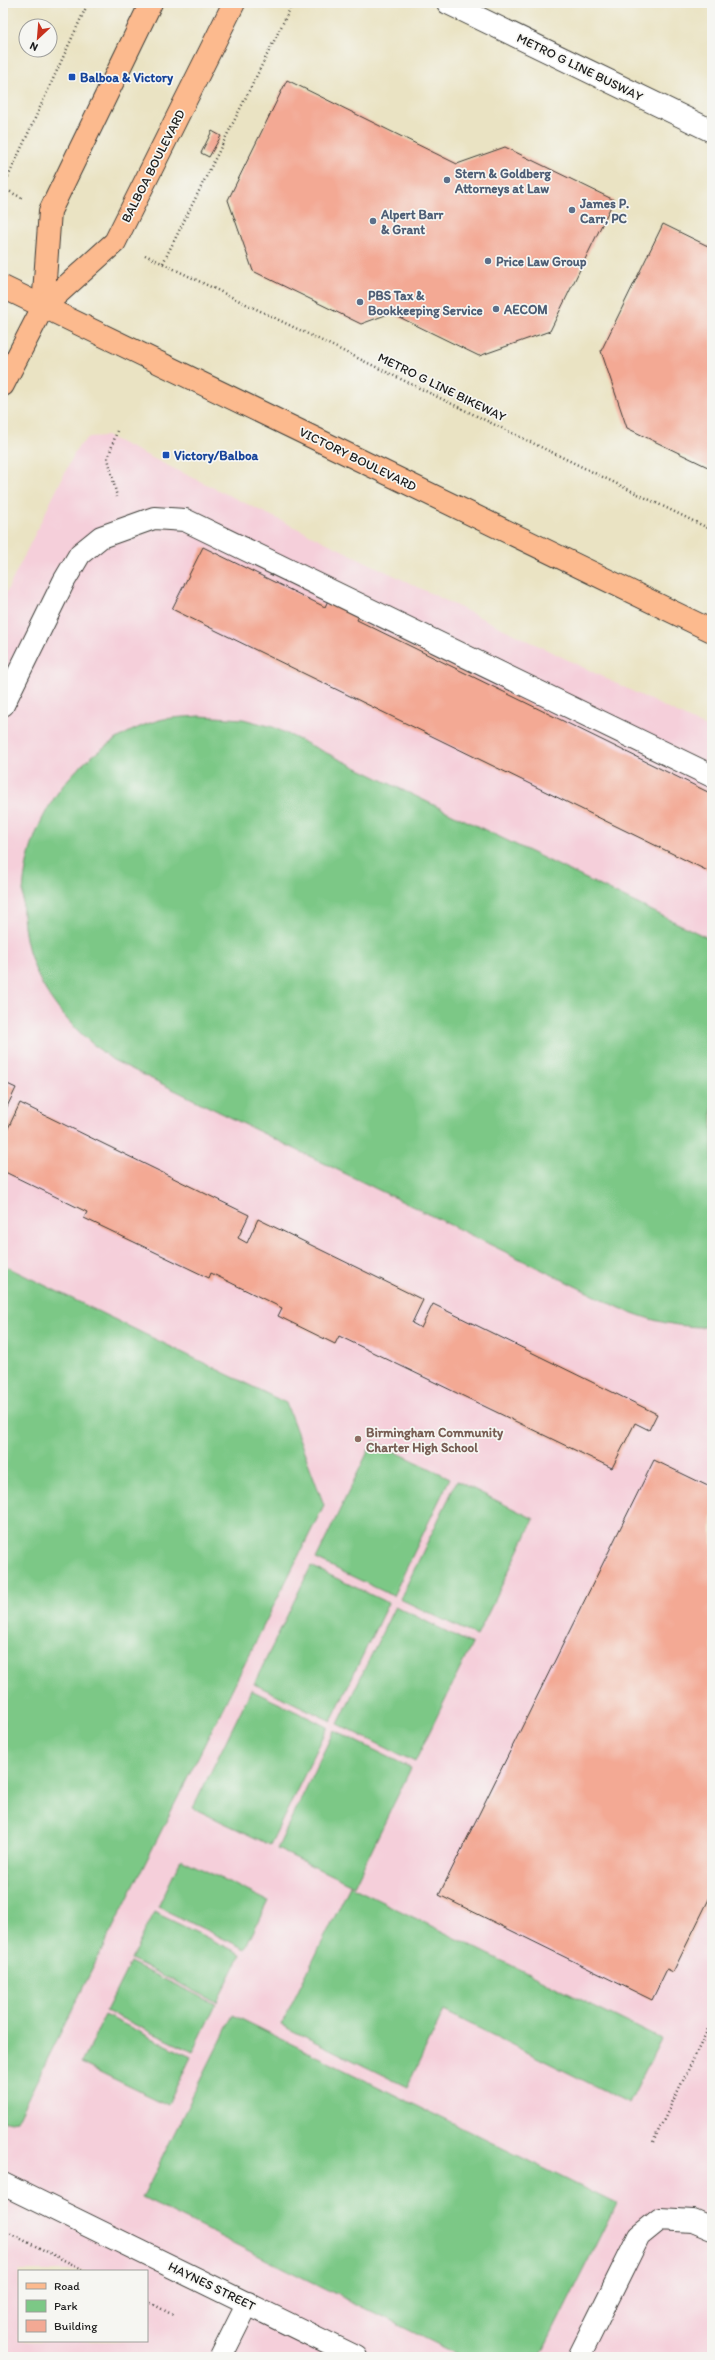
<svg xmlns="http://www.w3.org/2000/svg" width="715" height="2360" viewBox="0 0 715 2360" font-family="Itim,sans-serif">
	<rect width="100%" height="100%" fill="#f6f6f2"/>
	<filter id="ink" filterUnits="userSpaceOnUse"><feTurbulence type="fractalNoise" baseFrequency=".025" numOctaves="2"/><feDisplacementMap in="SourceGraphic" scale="8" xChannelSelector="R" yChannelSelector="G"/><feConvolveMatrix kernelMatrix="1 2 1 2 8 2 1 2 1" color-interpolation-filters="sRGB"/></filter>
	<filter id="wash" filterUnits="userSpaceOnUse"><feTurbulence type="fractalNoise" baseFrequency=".012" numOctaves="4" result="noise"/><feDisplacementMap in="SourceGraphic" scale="16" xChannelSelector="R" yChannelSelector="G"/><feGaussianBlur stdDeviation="0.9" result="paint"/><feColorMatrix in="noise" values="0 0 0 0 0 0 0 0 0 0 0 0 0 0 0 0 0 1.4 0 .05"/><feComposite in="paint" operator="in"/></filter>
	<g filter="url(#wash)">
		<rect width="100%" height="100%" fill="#eae3c3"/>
		<path fill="#f5cfda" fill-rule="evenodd" d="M 107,436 L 712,730 L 712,2357 L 3,2357 L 3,599 L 77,448 L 89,437 ZM 19,2271 L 147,2271 L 147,2341 L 19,2341 Z"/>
		<g fill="#7cc886" stroke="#4c7251">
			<path d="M 200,716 L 243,719 L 273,727 L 712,940 L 712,1327 C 680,1328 650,1321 620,1308 L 113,1060 C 86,1040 63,1019 46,991 C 2,918 23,817 85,762 C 106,744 136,725 164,719 C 176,717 188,717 200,716 Z"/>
			<polygon points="3,1265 286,1403 324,1505 17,2120 3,2122"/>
			<polygon points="373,1441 450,1478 393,1596 316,1559"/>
			<polygon points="457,1481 534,1519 477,1636 400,1599"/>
			<polygon points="311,1566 388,1603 331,1721 254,1684"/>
			<polygon points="395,1606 472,1644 415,1762 338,1724"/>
			<polygon points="251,1690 328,1727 270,1845 193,1808"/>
			<polygon points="334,1730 411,1768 354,1886 277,1849"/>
			<polygon points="181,1859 268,1901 245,1949 158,1907"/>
			<polygon points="350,1886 661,2039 629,2103 444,2011 407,2087 281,2025"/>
			<polygon points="154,1912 241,1954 217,2002 131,1960"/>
			<polygon points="130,1963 216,2004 193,2052 106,2011"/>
			<polygon points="105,2015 191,2057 168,2105 81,2063"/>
			<polygon points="233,2015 616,2204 540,2357 463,2357 142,2198"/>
		</g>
		<g id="blocks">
			<g fill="#f3a994">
				<polygon points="287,80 457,164 505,147 614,200 550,331 479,356 391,313 361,324 253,271 228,200"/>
				<polygon points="212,131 221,136 209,157 201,153"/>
				<polygon points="663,224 712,248 712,469 627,428 601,351"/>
				<polygon points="203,547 325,607 331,594 362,609 357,620 712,794 712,873 172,609"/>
				<polygon points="3,1082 16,1088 3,1115"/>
				<polygon points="20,1103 249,1215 238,1238 247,1243 258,1219 423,1300 412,1323 421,1328 433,1304 657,1414 649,1430 635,1423 612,1468 339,1336 335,1344 278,1316 282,1308 211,1273 209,1278 84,1218 87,1212 3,1171 3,1139"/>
				<polygon points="654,1460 712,1488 712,1893 673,1972 667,1969 652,2000 439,1895"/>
			</g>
		</g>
	</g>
	<g filter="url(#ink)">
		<use href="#blocks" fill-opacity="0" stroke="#3b3a35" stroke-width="1"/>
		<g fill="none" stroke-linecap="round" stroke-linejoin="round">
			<defs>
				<g id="minor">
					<polyline points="448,3 712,131"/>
					<polyline points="3,705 64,581 80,554 101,537 154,518 185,520 712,776"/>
					<polyline points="3,2184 356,2357"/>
					<polyline points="221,2357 248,2303"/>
					<polyline points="579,2357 639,2236 660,2219 693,2221 712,2229"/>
				</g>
				<g id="major">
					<polyline points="3,287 712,631"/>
					<polyline points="43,307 50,211 151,3"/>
					<polyline points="3,385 43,307 115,242 234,3"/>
				</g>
			</defs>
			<use href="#minor" stroke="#3b3a35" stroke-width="24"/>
			<use href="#major" stroke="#3b3a35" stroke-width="24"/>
			<g stroke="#3b3a35" stroke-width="2.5" stroke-dasharray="1 3" stroke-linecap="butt">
				<polyline points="3,188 22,198"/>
				<polyline points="3,188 88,3"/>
				<polyline points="145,255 712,530"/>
				<polyline points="163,263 293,3"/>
				<polyline points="117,431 108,458 117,497"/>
				<polyline points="653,2142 712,2021"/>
				<polyline points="3,2230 86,2271"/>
				<polyline points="147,2301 173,2315"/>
			</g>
			<use href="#minor" stroke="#fff" stroke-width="22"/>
			<use href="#major" stroke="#fcba8e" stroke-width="22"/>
		</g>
	</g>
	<g fill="#1a4fb4" stroke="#f6f6f2" stroke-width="1.5">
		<rect x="68" y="73" width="8" height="8" rx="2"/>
		<rect x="162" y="451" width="8" height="8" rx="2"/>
	</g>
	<g fill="#5c6f8a" stroke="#f6f6f2" stroke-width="1.5">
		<circle cx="447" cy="180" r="4"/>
		<circle cx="572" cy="210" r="4"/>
		<circle cx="373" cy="221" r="4"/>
		<circle cx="488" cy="261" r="4"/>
		<circle cx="360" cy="302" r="4"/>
		<circle cx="496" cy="309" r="4"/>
	</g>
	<circle fill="#8d6e63" stroke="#f6f6f2" stroke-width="1.5" cx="358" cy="1439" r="4"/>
	<g text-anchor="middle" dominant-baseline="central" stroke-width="3.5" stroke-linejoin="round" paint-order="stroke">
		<g font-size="13" fill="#1c1c1c" stroke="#f6f6f2">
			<text transform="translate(580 67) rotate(26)">METRO G LINE BUSWAY</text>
			<text transform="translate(153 166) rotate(-63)">BALBOA BOULEVARD</text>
			<text transform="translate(442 387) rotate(26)">METRO G LINE BIKEWAY</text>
			<text transform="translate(358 459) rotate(26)">VICTORY BOULEVARD</text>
			<text transform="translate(212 2286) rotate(26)">HAYNES STREET</text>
		</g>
		<g font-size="13" font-weight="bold" fill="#164399" stroke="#f6f6f2" text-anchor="start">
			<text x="80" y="77">Balboa &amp; Victory</text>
			<text x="174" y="455">Victory/Balboa</text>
		</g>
		<g font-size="13" font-weight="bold" fill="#4e5e75" stroke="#f6f6f2" text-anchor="start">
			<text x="455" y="173">Stern &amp; Goldberg<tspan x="455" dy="15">Attorneys at Law</tspan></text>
			<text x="580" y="203">James P.<tspan x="580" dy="15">Carr, PC</tspan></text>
			<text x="381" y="214">Alpert Barr<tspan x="381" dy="15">&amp; Grant</tspan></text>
			<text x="496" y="261">Price Law Group</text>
			<text x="368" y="295">PBS Tax &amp;<tspan x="368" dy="15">Bookkeeping Service</tspan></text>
			<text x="504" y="309">AECOM</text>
		</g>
		<g font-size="13" font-weight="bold" fill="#785e54" stroke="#f6f6f2" text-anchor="start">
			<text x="366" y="1432">Birmingham Community<tspan x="366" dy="15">Charter High School</tspan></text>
		</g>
	</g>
	<rect width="715" height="2360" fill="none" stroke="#f6f6f2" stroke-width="16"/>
	<rect x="18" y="2270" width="130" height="72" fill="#f6f6f2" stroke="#9f9f9c"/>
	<rect x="26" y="2283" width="20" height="6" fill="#fcba8e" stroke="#9f9f9c"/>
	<text x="54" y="2290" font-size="12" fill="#1c1c1c">Road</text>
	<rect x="26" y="2300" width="20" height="12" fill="#7cc886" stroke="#9f9f9c"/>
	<text x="54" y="2310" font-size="12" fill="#1c1c1c">Park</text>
	<rect x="26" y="2320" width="20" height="12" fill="#f3a994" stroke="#9f9f9c"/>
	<text x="54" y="2330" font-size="12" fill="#1c1c1c">Building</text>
	<g transform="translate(38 38) rotate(206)"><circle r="19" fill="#f6f6f2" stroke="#9f9f9c"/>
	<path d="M0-3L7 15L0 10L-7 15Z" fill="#c8321e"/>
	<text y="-6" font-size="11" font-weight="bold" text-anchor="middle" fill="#1c1c1c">N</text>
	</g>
</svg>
